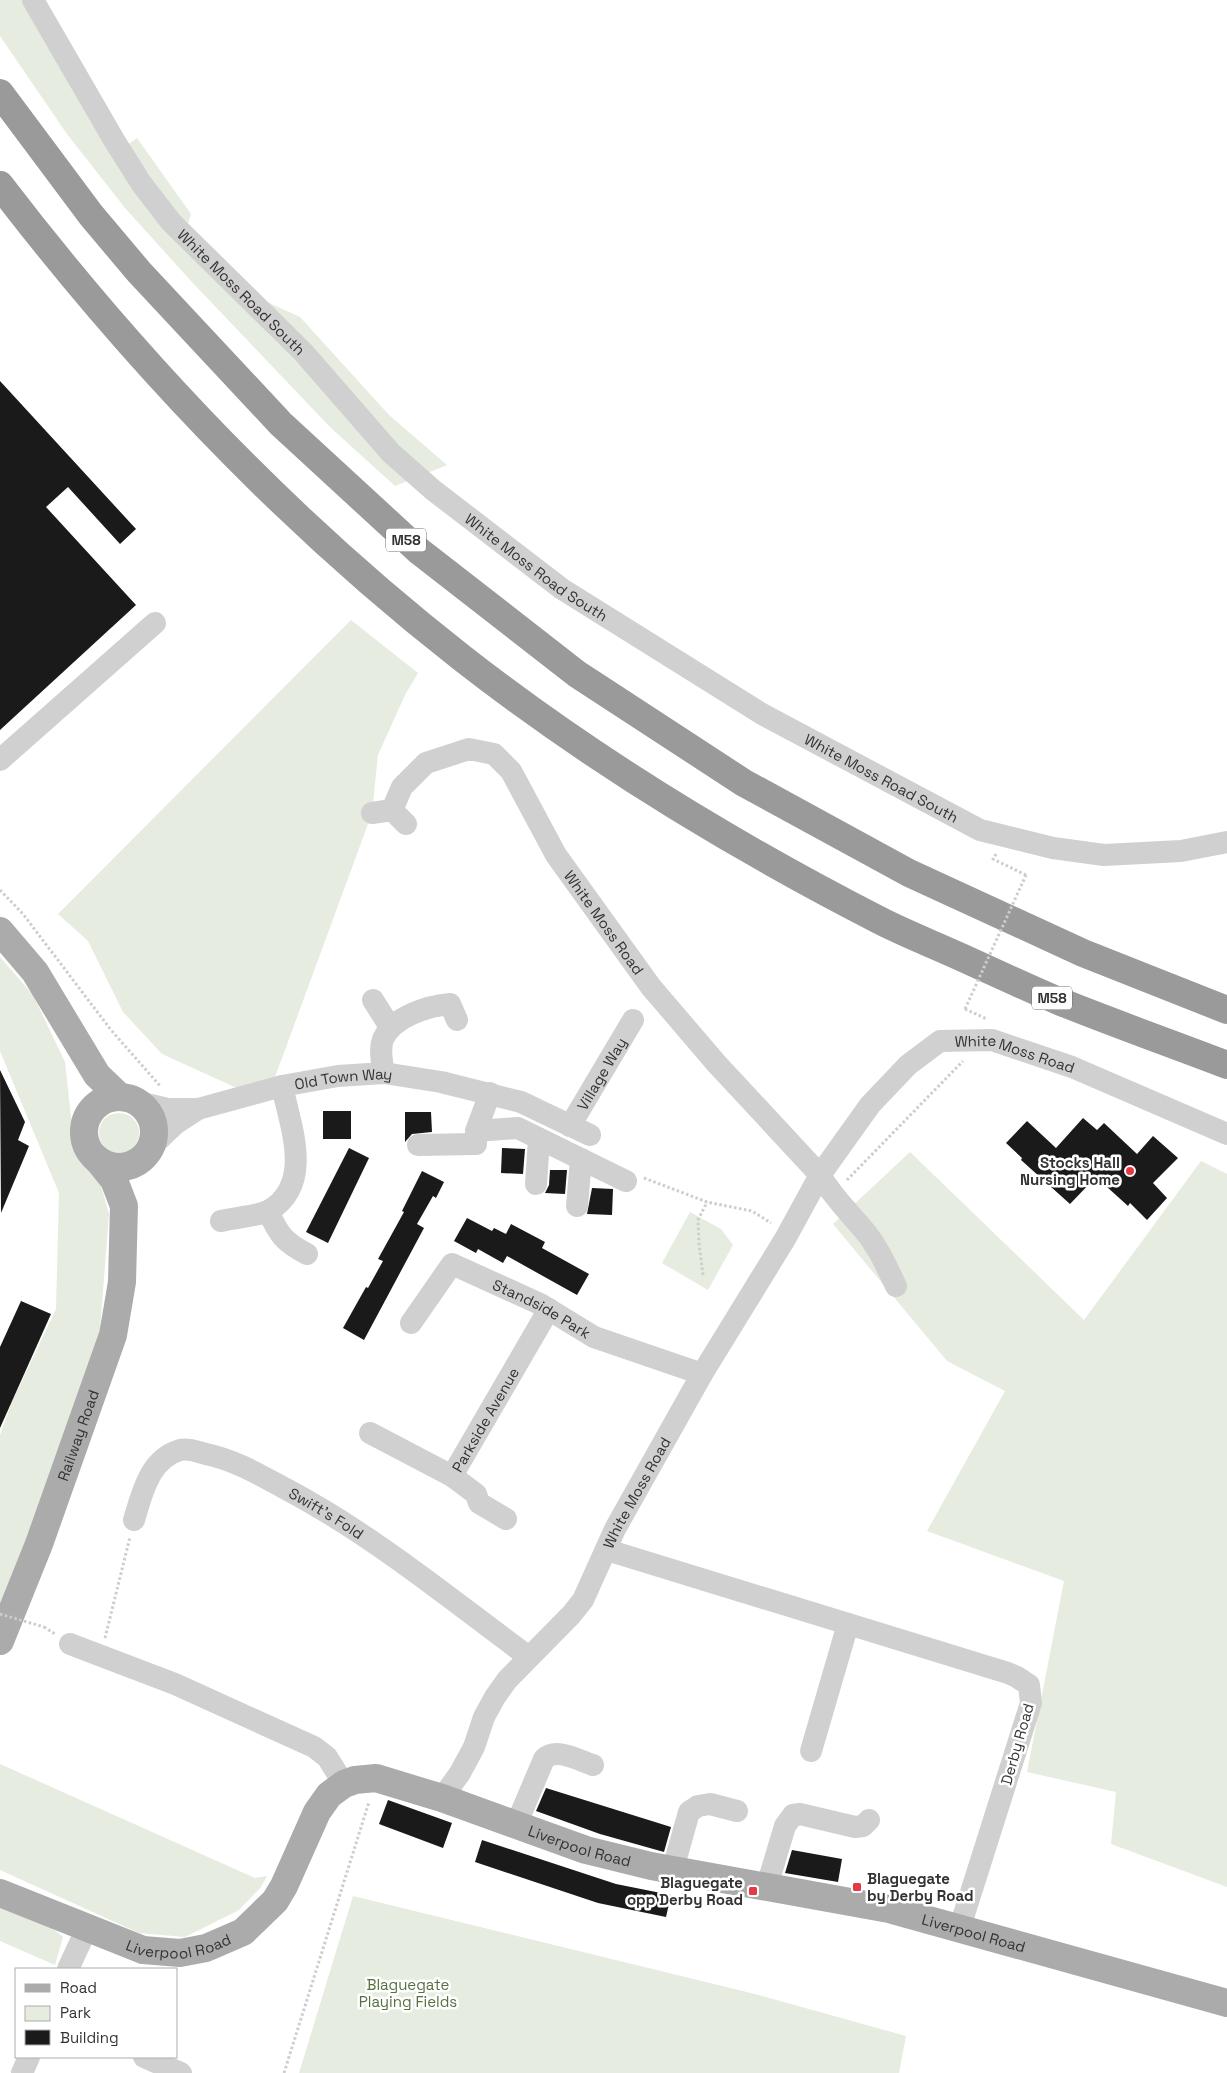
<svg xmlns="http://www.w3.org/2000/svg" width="1227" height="2073" viewBox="0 0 1227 2073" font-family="'Space Grotesk',sans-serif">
	<rect width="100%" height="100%" fill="#fff"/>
	<g fill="#e6ecdf">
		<polygon points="0,0 31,0 126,146 137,138 191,214 183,239 267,302 300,317 389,415 447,465 395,486 331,428 191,281 125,208 67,134 0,36"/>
		<polygon points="351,620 418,673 405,695 378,755 372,813 271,1088 250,1094 162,1054 123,1012 88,941 58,914"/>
		<polygon points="0,957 33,995 65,1062 72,1126 80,1161 99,1179 109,1214 98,1355 0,1641 0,1435 11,1404 56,1309 59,1193 0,1051"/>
		<circle cx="119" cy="1133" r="20"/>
		<polygon points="910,1152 1084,1320 1201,1161 1227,1174 1227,1887 1111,1844 1116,1792 1027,1772 1064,1581 927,1531 1005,1391 947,1361 833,1224"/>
		<polygon points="690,1212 721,1229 733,1245 708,1290 662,1263"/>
		<polygon points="0,1764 255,1878 267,1876 261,1887 239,1910 185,1937 139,1933 0,1870"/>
		<polygon points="353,1896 755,1994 906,2036 899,2073 299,2073"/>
		<polygon points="0,1903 42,1920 63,1937 55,1965 0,1941"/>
	</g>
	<g fill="#1a1a1a">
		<polygon points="0,381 136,529 120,544 68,487 46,507 136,605 0,730"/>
		<polygon points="0,1070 25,1122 18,1140 29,1146 1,1213"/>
		<rect x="323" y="1111" width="28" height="28"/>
		<polygon points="405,1112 431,1112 432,1132 412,1134 405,1142"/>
		<polygon points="1083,1118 1097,1130 1104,1123 1137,1154 1153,1136 1178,1158 1153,1183 1167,1198 1147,1220 1130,1203 1128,1206 1096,1177 1070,1204 1021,1160 1022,1158 1006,1143 1027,1121 1056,1148"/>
		<polygon points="349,1148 369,1158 328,1243 306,1232"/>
		<polygon points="502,1148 525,1149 523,1174 501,1173"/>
		<polygon points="550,1170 567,1170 565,1194 545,1193 549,1185"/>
		<polygon points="422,1171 444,1182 436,1198 433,1196 417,1224 424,1228 364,1340 343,1328 366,1287 368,1288 383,1261 378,1259 404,1212 402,1211"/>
		<polygon points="592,1188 613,1189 612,1215 587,1214"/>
		<polygon points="467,1218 492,1231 494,1228 506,1234 511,1224 545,1242 542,1248 589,1274 577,1295 507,1256 503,1263 478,1249 476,1253 454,1241"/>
		<polygon points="21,1301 51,1314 0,1428 0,1347"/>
		<polygon points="546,1788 671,1827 664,1852 600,1834 536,1811"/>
		<polygon points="388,1800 452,1823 443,1848 379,1824"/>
		<polygon points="482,1840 616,1884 671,1895 666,1917 598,1903 475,1862"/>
		<polygon points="792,1850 842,1859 838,1882 785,1873"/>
	</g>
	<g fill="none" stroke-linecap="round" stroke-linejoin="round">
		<g stroke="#cdcdcd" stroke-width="3" stroke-dasharray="2.5 2.5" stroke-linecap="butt">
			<polyline points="996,854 993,859 1026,875"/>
			<polyline points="0,890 23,914 111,1030 161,1087"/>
			<polyline points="965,1009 987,1019"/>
			<polyline points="644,1178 707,1202 752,1211 771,1223"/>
			<polyline points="847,1180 963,1061"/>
			<polyline points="703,1275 699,1243 698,1220 707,1202"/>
			<polyline points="44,1627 55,1634"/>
			<polyline points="105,1638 130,1537"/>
			<polyline points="284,2073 369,1802"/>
		</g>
		<g stroke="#d0d0d0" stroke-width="22">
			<path id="s1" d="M 33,0 L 114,140 L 141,183 L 171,222 L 303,352 L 391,453 L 433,490 L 562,589 L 762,714 L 980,830 L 1053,848 L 1104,855 L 1181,851 L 1227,842"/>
			<polyline points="0,760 155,623"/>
			<path id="s2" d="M 392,810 L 402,787 L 426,763 L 469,749 L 494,754 L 511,771 L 556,855 L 651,987 L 716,1063 L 820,1175 C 833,1197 847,1210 863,1229 C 878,1246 886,1266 896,1286"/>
			<polyline points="372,813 392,810 406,824"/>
			<polyline points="373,1000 390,1027"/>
			<path d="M 384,1073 C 382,1062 379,1050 383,1039 C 393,1017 427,1006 450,1004 L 457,1020"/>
			<path id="s3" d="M 138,1102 L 168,1109 L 198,1109 L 282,1086 L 338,1076 L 384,1073 L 441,1082 L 521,1102 L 590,1135"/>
			<path id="s4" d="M 570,1126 L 633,1020"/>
			<polyline points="476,1131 518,1128 626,1181"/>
			<polyline points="418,1145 476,1144 476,1131 490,1093"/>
			<polyline points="151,1147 175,1124 198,1109"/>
			<polyline points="536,1184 539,1139"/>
			<polyline points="577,1206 581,1159"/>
			<path d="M 268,1211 C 279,1235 284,1242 307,1254"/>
			<path d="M 221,1221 C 233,1218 260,1216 270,1210 C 314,1183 290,1125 282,1086"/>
			<path id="s5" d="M 411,1323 L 452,1264 L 540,1304 L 594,1337 L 702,1374"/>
			<path id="s6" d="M 370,1433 L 452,1476 L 549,1309"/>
			<polyline points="452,1476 476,1494 479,1503 506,1519"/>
			<path id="s7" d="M 134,1520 C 142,1494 149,1459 180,1450 C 189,1448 198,1452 206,1454 C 235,1460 260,1475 286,1489 C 373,1535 450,1599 529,1657"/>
			<polyline points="607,1550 1008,1673 1017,1677 1029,1685 1031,1703 960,1927"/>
			<polyline points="70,1644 175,1684 314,1747 327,1757 344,1784"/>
			<polyline points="811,1751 848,1624"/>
			<path id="s8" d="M 442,1798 L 460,1773 L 474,1747 L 484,1717 L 495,1697 L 507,1680 L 571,1615 L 583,1600 L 615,1529 L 702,1374 L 785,1239 L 820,1175 L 870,1105 L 908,1065 L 940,1041 L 992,1040 L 1072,1067 L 1227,1134"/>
			<path d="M 516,1825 L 544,1759 C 556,1747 578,1760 593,1765"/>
			<polyline points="673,1869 689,1812 698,1806 710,1804 737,1811"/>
			<polyline points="767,1886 785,1826 793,1815 800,1814 855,1827 863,1826 869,1820"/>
			<polyline points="68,1969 87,1928"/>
			<polyline points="144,2057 181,2073"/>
			<polyline points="22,2073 29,2057"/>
		</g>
		<g stroke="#ababab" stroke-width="28">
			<polyline points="0,931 35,972 97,1075 120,1097"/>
			<circle cx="119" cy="1132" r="35"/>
			<path id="s9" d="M 0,1641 L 39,1544 L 113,1335 L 122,1282 L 124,1206 L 114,1180 L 98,1160"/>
			<path id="s10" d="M 0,1893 L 143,1950 L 180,1953 L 206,1948 L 243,1932 L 275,1901 L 284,1886 L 317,1812 L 329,1795 L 344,1784 L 355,1780 L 376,1778 L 442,1798 L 586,1850 L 651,1866 L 889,1909 L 1227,2003"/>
		</g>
		<g stroke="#9a9a9a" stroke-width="28">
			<polyline points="0,93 91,215 139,272 281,424 419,551 577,674 744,783 909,873 1083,953 1227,1010"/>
			<path d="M 0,185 C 134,360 288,522 462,658 C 591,759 733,845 879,920 C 906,934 935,945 963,958 C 996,973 1028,988 1061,1002 C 1116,1024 1172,1044 1227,1065"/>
		</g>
		<g stroke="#cdcdcd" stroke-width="3" stroke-dasharray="2.5 2.5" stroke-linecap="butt">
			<polyline points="965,1009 1026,875"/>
			<polyline points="0,1614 44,1627"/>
		</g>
	</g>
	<g fill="#e63946" stroke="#fff" stroke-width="2">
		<circle cx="1130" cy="1171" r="5"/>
		<rect x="852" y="1882" width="10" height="10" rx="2.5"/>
		<rect x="748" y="1886" width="10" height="10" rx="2.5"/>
	</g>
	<g text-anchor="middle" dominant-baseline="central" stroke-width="5" stroke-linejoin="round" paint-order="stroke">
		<g fill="#fff" stroke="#707070" stroke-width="1">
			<rect x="386" y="528.5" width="40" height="23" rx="4"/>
			<rect x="1032" y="986.5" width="40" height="23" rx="4"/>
		</g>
		<g font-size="14" font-weight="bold" fill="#333">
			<text x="406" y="540">M58</text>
			<text x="1052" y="998">M58</text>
		</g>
		<g font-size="15" fill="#333" stroke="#fff">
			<text stroke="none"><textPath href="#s1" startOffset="361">White Moss Road South</textPath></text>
			<text stroke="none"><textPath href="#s1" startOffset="766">White Moss Road South</textPath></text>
			<text stroke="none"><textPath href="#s1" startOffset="1171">White Moss Road South</textPath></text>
			<text stroke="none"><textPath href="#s2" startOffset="332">White Moss Road</textPath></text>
			<text stroke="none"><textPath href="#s8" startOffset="991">White Moss Road</textPath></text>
			<text stroke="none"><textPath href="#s4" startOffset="61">Village Way</textPath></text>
			<text stroke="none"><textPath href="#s3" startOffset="210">Old Town Way</textPath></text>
			<text stroke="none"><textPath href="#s5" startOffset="172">Standside Park</textPath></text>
			<text stroke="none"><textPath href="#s6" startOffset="158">Parkside Avenue</textPath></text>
			<text stroke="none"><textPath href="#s9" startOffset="220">Railway Road</textPath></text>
			<text stroke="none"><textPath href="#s8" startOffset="366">White Moss Road</textPath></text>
			<text stroke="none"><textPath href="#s7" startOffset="249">Swift's Fold</textPath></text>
			<text transform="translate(1017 1744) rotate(-74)">Derby Road</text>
			<text stroke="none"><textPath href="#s10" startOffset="688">Liverpool Road</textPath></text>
			<text stroke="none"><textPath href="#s10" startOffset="1092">Liverpool Road</textPath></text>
			<text stroke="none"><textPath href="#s10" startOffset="190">Liverpool Road</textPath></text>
		</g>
		<g font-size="15" font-weight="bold" fill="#333" stroke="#fff" text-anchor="end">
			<text x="1120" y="1162">Stocks Hall<tspan x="1120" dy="17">Nursing Home</tspan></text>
			<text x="867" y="1878" text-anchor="start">Blaguegate<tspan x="867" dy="17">by Derby Road</tspan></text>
			<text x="743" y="1882">Blaguegate<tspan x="743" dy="17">opp Derby Road</tspan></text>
		</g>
		<g font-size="15" fill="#56703f" stroke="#fff">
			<text x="408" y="1984">Blaguegate<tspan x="408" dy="17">Playing Fields</tspan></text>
		</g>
	</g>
	<rect x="15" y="1968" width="162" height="90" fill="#ffffff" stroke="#adadad"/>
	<rect x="25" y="1984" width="25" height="8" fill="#ababab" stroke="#adadad"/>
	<text x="60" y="1993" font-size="15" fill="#333333">Road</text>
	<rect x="25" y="2006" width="25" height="15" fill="#e6ecdf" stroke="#adadad"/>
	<text x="60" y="2018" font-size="15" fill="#333333">Park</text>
	<rect x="25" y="2030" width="25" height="15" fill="#1a1a1a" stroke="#adadad"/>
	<text x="60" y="2043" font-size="15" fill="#333333">Building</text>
</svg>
